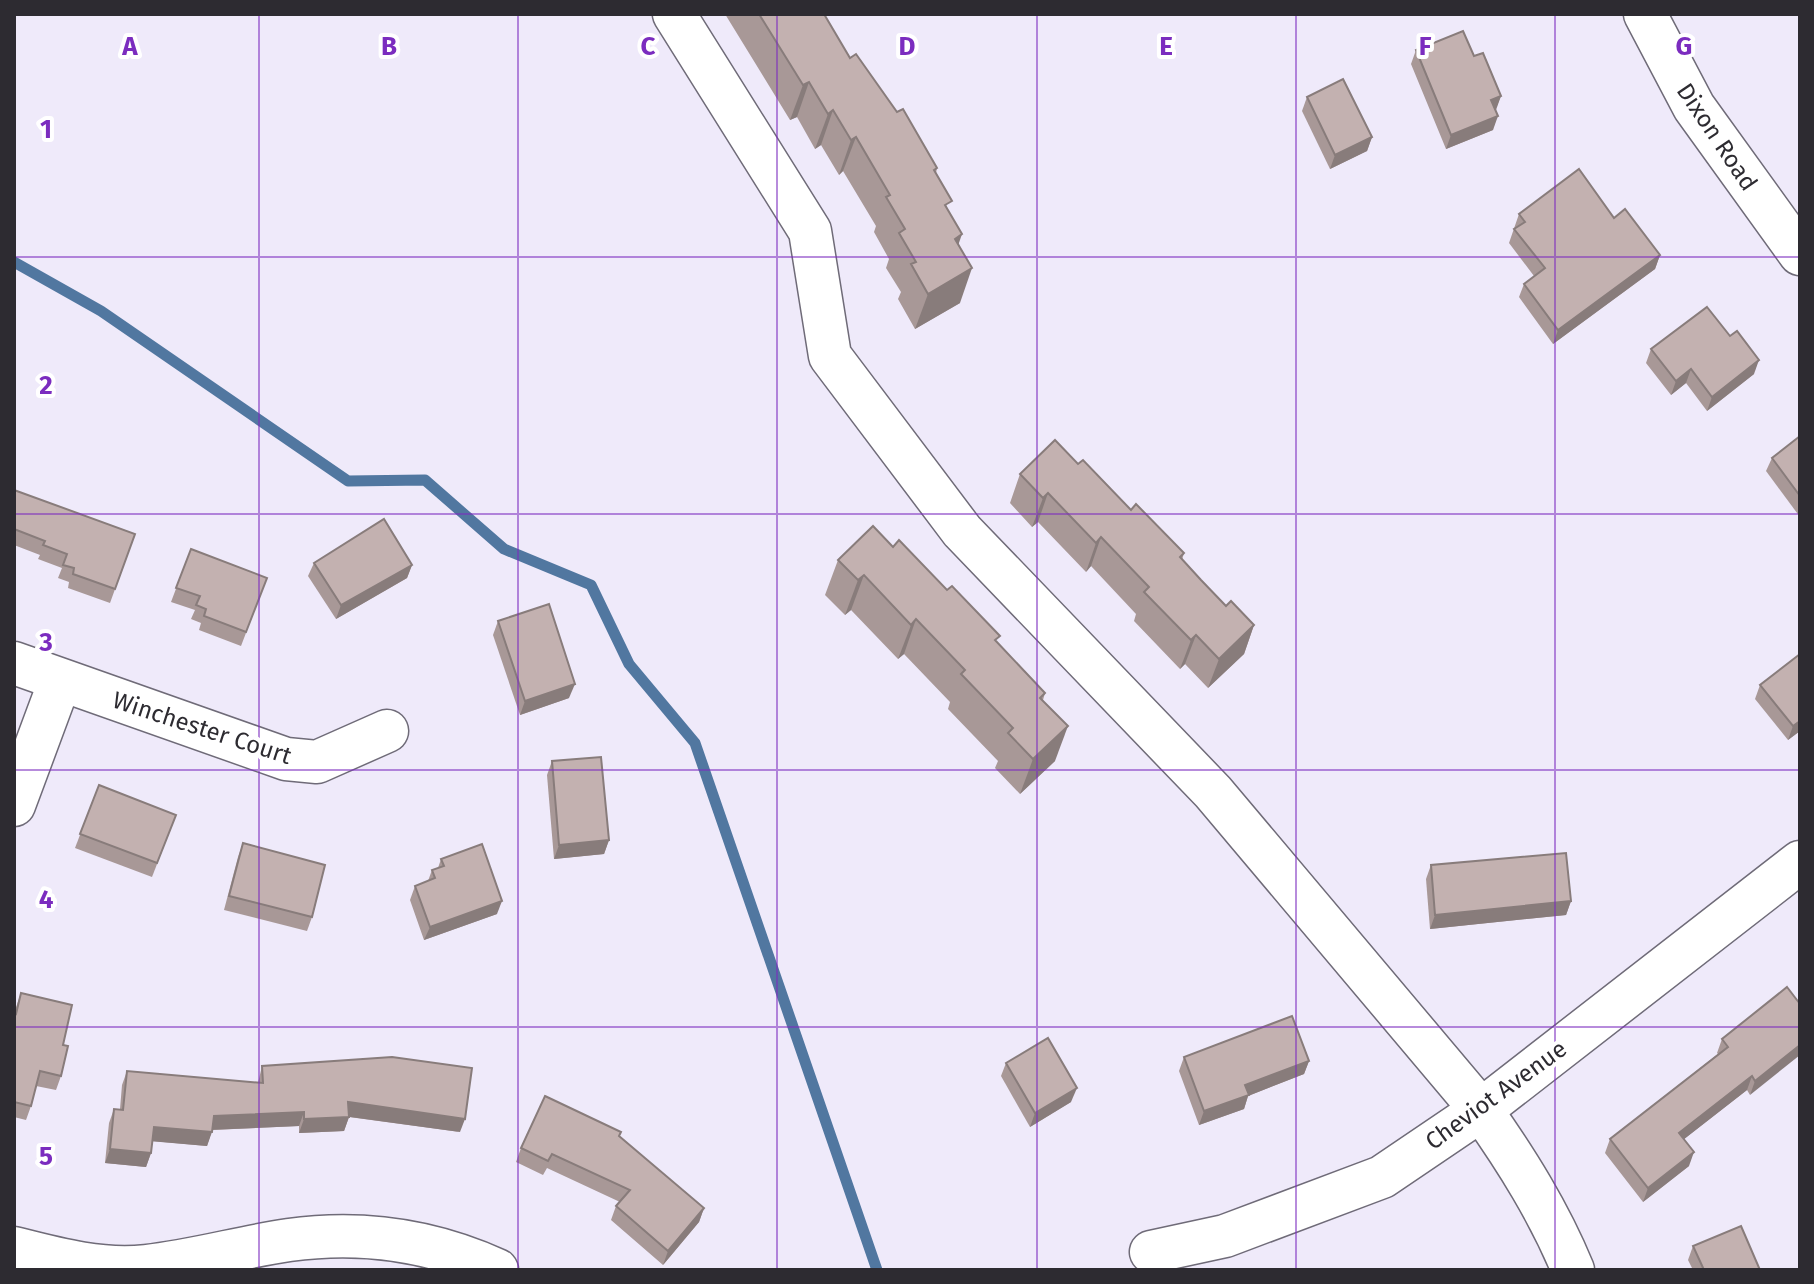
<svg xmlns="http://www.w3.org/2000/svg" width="1814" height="1284" viewBox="0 0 1814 1284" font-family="'Fira Sans',sans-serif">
	<rect width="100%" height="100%" fill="#efeafa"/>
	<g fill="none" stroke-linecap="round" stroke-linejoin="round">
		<polyline stroke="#5177a0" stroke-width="11" points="14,262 101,311 348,481 425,480 504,549 591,585 629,664 695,743 877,1270"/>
		<defs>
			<g id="minor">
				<path d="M 674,14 L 810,231 L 830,356 L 962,531 L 1213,792 L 1481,1110 C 1517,1161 1549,1212 1573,1270"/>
				<polyline points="1645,14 1694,107 1800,254"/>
				<polyline points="14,663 286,759 317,762 387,731"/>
				<polyline points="14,805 60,681"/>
				<path d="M 14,1248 C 57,1259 101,1271 146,1266 C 194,1261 241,1247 289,1240 C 361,1230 431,1240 497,1270"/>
				<polyline points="1151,1252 1225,1236 1382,1177 1481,1110 1800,862"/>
			</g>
		</defs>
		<use href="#minor" stroke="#6f6b78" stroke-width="45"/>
		<use href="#minor" stroke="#fff" stroke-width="42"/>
	</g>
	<g fill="#a89897">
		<polygon points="725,14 824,14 850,58 897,112 937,168 936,173 959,245 960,303 915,329 898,299 901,292 886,268 889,259 874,232 876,226 843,171 839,175 821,145 815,149 797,117 790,120"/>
		<polygon points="1416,50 1474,56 1501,96 1495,110 1493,130 1446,149 1411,64"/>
		<polygon points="1307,97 1372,137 1367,151 1330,169 1302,111"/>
		<polygon points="1519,214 1614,218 1660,255 1655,269 1553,344 1519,297 1524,284 1534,276 1509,243"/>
		<polygon points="1730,336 1754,374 1707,411 1686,383 1671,395 1646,363 1651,349"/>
		<polygon points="1800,436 1800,517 1766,471 1772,458"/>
		<polygon points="1078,464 1131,510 1184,553 1182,560 1226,606 1254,625 1244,654 1208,688 1185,664 1180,669 1134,621 1136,614 1091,566 1086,572 1038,522 1032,527 1010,503 1020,474"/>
		<polygon points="14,490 135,534 110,603 68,588 69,582 58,578 62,568 38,559 40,555 14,545"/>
		<polygon points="893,547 997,643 1045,693 1043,700 1055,761 1020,794 995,768 998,761 948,709 950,702 904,654 898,659 851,610 845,615 825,595 838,560"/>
		<polygon points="191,549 267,578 241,646 199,630 201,623 191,619 195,610 171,602"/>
		<polygon points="314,563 412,565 407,578 336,619 308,576"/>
		<polygon points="498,621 569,698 520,715 493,635"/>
		<polygon points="1800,654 1800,731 1788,740 1755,699 1760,685"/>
		<polygon points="552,761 609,840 604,854 554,859 547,775"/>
		<polygon points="99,785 176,815 152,877 75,848"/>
		<polygon points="243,843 312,917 307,931 224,910 238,857"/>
		<polygon points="441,859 497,914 424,940 410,900 415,886 428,881 432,870 438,868"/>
		<polygon points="1431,865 1571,901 1566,915 1430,929 1426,879"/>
		<polygon points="21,993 63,1045 61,1076 56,1090 36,1086 31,1106 26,1120 14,1117 14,1013"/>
		<polygon points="1800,1004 1750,1095 1747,1090 1684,1139 1689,1166 1643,1202 1605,1153 1610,1139 1718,1054 1717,1053 1722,1039"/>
		<polygon points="1184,1057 1309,1061 1304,1074 1248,1096 1244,1109 1199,1125 1179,1071"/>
		<polygon points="1006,1063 1071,1102 1030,1127 1001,1076"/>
		<polygon points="262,1066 460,1132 349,1117 344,1131 299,1133 299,1126 212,1130 207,1146 152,1141 151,1153 146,1167 105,1163 109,1123 114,1109 120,1109 122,1085 127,1071 258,1083"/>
		<polygon points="620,1137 704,1208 699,1222 663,1265 611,1220 616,1206 620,1202 547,1168 543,1175 516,1162 521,1148"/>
		<polygon points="1693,1246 1760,1270 1693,1270 1688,1260"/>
	</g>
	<g fill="#887c7b">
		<polygon points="809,82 797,117 790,120 803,85"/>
		<polygon points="1501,96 1496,110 1486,114 1491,100"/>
		<polygon points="833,110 821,145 815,149 828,114"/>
		<polygon points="1498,116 1493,130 1446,149 1451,135"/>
		<polygon points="856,137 843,171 839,175 851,140"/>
		<polygon points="1372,137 1367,151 1330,169 1335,155"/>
		<polygon points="962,234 950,269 955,239"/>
		<polygon points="1660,255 1655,269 1553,344 1558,330"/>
		<polygon points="972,268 960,303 915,329 928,294"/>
		<polygon points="1759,360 1754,374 1707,411 1712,397"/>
		<polygon points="1691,369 1686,383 1671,395 1676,381"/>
		<polygon points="1048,493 1038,522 1032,527 1043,498"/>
		<polygon points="1101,537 1091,566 1086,572 1096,543"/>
		<polygon points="412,565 407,578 336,619 341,605"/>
		<polygon points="864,575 851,610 845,615 858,580"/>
		<polygon points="916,619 904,654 898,659 911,625"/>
		<polygon points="1254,625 1244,654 1208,688 1219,659"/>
		<polygon points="1196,635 1185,664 1180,669 1191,640"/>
		<polygon points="575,684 569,698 520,715 525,701"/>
		<polygon points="1800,721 1800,731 1788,740 1793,726"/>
		<polygon points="1068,726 1055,761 1020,794 1033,759"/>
		<polygon points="609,840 604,854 554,859 559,845"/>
		<polygon points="502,901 497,914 424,940 430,927"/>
		<polygon points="1571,901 1566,915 1430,929 1435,915"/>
		<polygon points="1800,1045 1800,1055 1750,1095 1755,1081"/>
		<polygon points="1309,1061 1304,1074 1248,1096 1244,1109 1199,1125 1204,1111 1245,1085"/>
		<polygon points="1752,1076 1747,1090 1674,1147 1679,1133"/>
		<polygon points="1077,1088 1071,1102 1030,1127 1035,1113"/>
		<polygon points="348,1102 465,1119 460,1132 343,1116"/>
		<polygon points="304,1112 299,1126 208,1130 214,1116"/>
		<polygon points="349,1117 344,1131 299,1133 304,1119"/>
		<polygon points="154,1127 212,1132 207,1146 149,1141"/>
		<polygon points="110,1149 151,1153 146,1167 105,1163"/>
		<polygon points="1694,1152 1689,1166 1643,1202 1648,1188"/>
		<polygon points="704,1208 699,1222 663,1265 668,1251"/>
	</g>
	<g fill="#c3b1b0" stroke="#887c7b" stroke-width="2">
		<polygon points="759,14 824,14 850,58 856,54 897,112 903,109 937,168 934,170 952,201 945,205 962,234 955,239 972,268 928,294 911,264 916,262 899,233 905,229 886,197 890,195 856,137 851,140 833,110 828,114 809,82 803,85"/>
		<polygon points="1463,31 1474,56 1483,53 1501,96 1491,100 1498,116 1451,135 1416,50"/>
		<polygon points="1343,79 1372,137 1335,155 1307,97"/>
		<polygon points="1579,169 1614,218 1625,209 1660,255 1558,330 1524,284 1545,268 1514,229 1525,222 1519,214"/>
		<polygon points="1707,307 1730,336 1737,331 1759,360 1712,397 1691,369 1676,381 1651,349"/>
		<polygon points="1800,436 1800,496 1772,458"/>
		<polygon points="1055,440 1078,464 1083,460 1131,510 1136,504 1184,553 1180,557 1201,580 1226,606 1231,601 1254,625 1219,659 1196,635 1191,640 1144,592 1149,587 1101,537 1096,543 1048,493 1043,498 1020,474"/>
		<polygon points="14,490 135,534 115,589 73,574 74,568 63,565 67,554 43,545 45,541 14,529"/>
		<polygon points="384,519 412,565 341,605 314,563"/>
		<polygon points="873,526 893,547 899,540 947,590 952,586 1000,636 995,640 1045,693 1040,698 1068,726 1033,759 1008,733 1013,728 961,674 965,670 916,619 911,625 864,575 858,580 838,560"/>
		<polygon points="191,549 267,578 246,632 204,616 206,609 196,605 200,596 176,588"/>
		<polygon points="549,604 575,684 525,701 498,621"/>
		<polygon points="1800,654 1800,721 1793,726 1760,685"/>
		<polygon points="601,757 609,840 559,845 552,761"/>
		<polygon points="99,785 176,815 157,863 80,834"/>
		<polygon points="243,843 325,865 312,917 229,896"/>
		<polygon points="482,844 502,901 430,927 415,886 435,878 432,870 444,866 441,859"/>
		<polygon points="1566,853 1571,901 1435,915 1431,865"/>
		<polygon points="1787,987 1800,1004 1800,1045 1755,1081 1752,1076 1679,1133 1694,1152 1648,1188 1610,1139 1728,1047 1722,1039"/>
		<polygon points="21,993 72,1005 63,1045 68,1046 61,1076 40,1071 31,1106 14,1102 14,1013 16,1014"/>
		<polygon points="1292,1016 1309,1061 1245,1085 1249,1095 1204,1111 1184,1057"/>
		<polygon points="1048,1038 1077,1088 1035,1113 1006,1063"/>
		<polygon points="392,1057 472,1068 465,1119 348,1102 349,1117 304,1119 304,1112 214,1116 212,1132 154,1127 151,1153 110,1149 114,1109 123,1110 127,1071 263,1083 262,1066"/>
		<polygon points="545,1096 621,1132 619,1136 704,1208 668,1251 616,1206 630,1190 552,1154 548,1161 521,1148"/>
		<polygon points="1741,1226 1760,1270 1704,1270 1693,1246"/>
	</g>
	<path fill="none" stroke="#7b2cbf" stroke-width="2" stroke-opacity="0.55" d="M 259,14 L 259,1270M 518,14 L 518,1270M 777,14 L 777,1270M 1037,14 L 1037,1270M 1296,14 L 1296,1270M 1555,14 L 1555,1270M 14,257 L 1800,257M 14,514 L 1800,514M 14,770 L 1800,770M 14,1027 L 1800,1027"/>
	<g text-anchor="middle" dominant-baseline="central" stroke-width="8" stroke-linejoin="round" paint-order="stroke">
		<g font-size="24" fill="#2d2b31" stroke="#fff">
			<text transform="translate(1717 137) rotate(56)">Dixon Road</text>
			<text transform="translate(202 728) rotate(18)">Winchester Court</text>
			<text transform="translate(1496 1095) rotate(-36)">Cheviot Avenue</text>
		</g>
	</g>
	<g font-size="26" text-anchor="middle" font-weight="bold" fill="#7b2cbf" stroke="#fff" stroke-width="8" stroke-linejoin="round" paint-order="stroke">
		<text x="130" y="55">A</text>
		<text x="389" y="55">B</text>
		<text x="648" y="55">C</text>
		<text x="907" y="55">D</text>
		<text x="1166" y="55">E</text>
		<text x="1425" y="55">F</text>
		<text x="1684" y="55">G</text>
		<text x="46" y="138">1</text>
		<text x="46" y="394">2</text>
		<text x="46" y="651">3</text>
		<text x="46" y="908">4</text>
		<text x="46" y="1165">5</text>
	</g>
	<rect width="1814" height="1284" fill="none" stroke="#2d2b31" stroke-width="32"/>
</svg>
